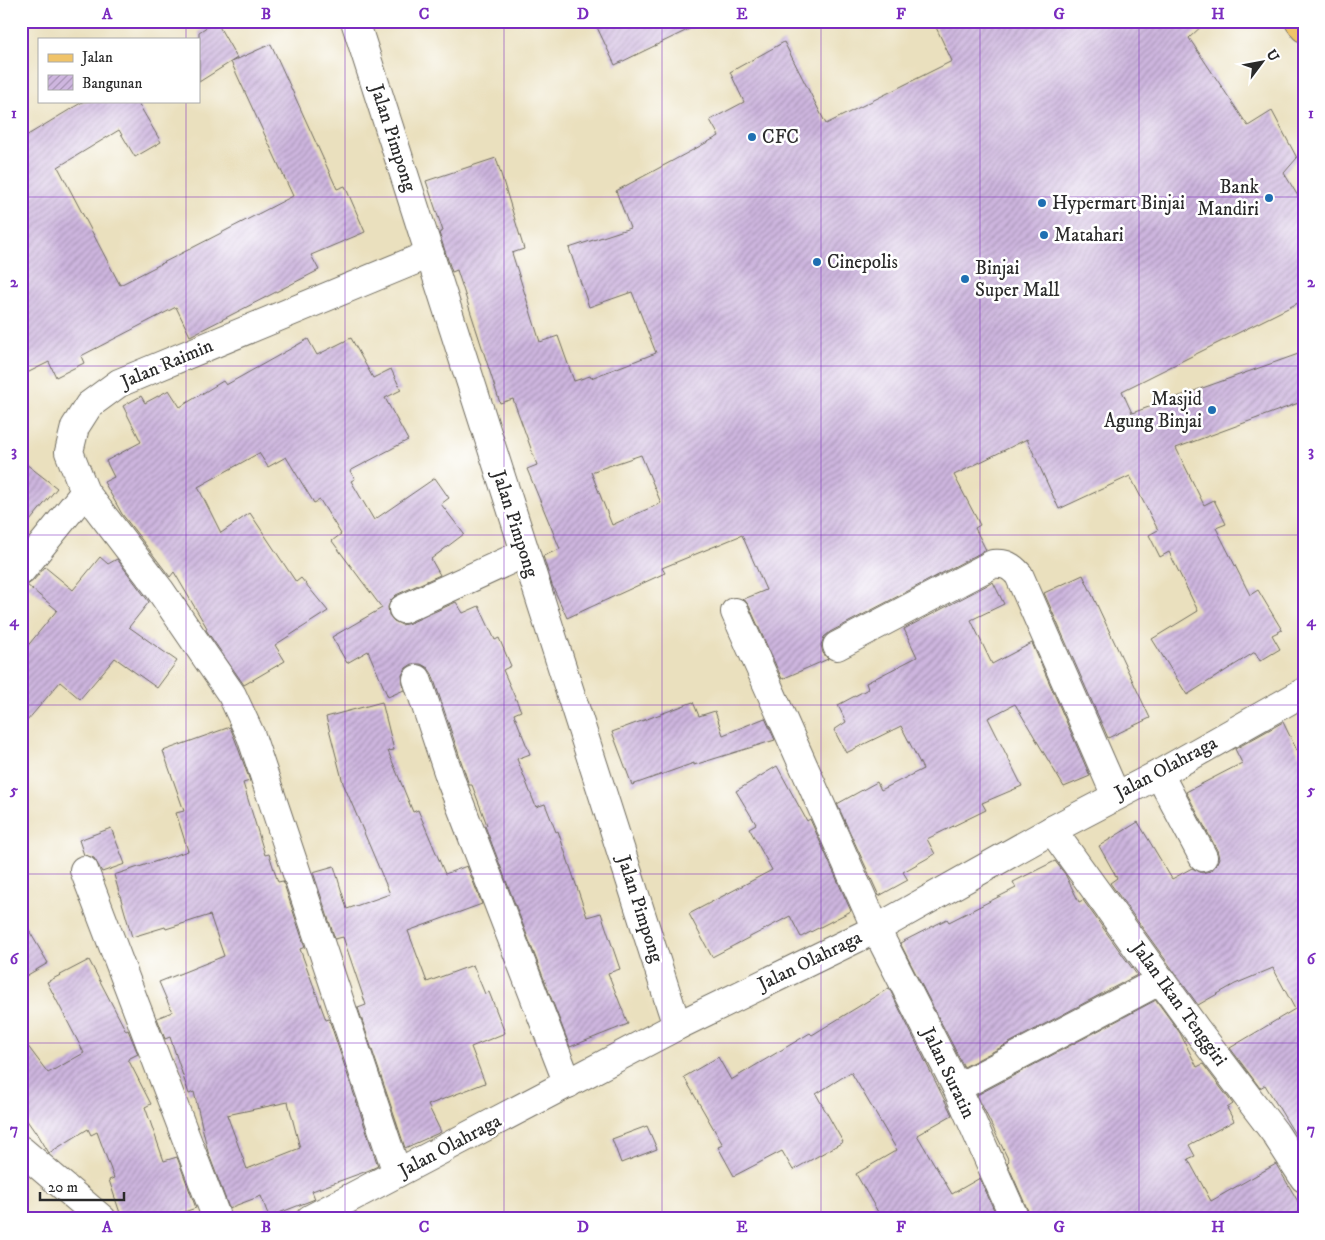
<svg xmlns="http://www.w3.org/2000/svg" width="1325" height="1240" viewBox="0 0 1325 1240" font-family="'IM FELL DW Pica',serif">
	<defs>
		<pattern id="building-hatch" width="6" height="6" patternUnits="userSpaceOnUse" patternTransform="scale(1.25)"><rect width="6" height="6" fill="#ceb6df"/><path d="M-1 1l2-2M0 6l6-6M5 7l2-2" fill="none" stroke="#a794b5"/></pattern>
	</defs>
	<rect width="100%" height="100%" fill="#fff"/>
	<filter id="ink" filterUnits="userSpaceOnUse"><feTurbulence type="fractalNoise" baseFrequency=".02" numOctaves="2"/><feDisplacementMap in="SourceGraphic" scale="10" xChannelSelector="R" yChannelSelector="G"/><feConvolveMatrix kernelMatrix="1 2 1 2 8 2 1 2 1" color-interpolation-filters="sRGB"/></filter>
	<filter id="wash" filterUnits="userSpaceOnUse"><feTurbulence type="fractalNoise" baseFrequency=".0096" numOctaves="4" result="noise"/><feDisplacementMap in="SourceGraphic" scale="20" xChannelSelector="R" yChannelSelector="G"/><feGaussianBlur stdDeviation="1.12" result="paint"/><feColorMatrix in="noise" values="0 0 0 0 0 0 0 0 0 0 0 0 0 0 0 0 0 1.4 0 .05"/><feComposite in="paint" operator="in"/></filter>
	<g filter="url(#wash)">
		<rect width="100%" height="100%" fill="#eae0be"/>
		<g id="blocks">
			<g fill="url(#building-hatch)" fill-rule="evenodd">
				<polygon points="216,21 237,58 199,82 199,32"/>
				<polygon points="594,21 706,21 615,65"/>
				<path d="M 933,21 L 1207,21 L 1189,38 L 1248,126 L 1272,111 L 1297,158 L 1284,173 L 1304,206 L 1304,299 L 1298,303 L 1122,391 L 1132,413 L 1304,352 L 1304,401 L 1176,448 L 1204,505 L 1214,500 L 1226,524 L 1216,528 L 1250,595 L 1258,590 L 1282,630 L 1272,635 L 1280,649 L 1260,661 L 1255,652 L 1187,695 L 1152,639 L 1198,611 L 1169,552 L 1160,557 L 1149,535 L 1158,530 L 1130,476 L 1059,509 L 1027,439 L 954,475 L 980,525 L 975,528 L 986,550 L 830,632 L 824,637 L 821,645 L 823,653 L 828,659 L 782,679 L 749,606 L 744,599 L 766,590 L 742,535 L 662,568 L 665,573 L 567,618 L 552,585 L 543,556 L 560,549 L 527,469 L 537,465 L 513,399 L 500,403 L 457,270 L 452,272 L 439,233 L 443,231 L 426,181 L 496,158 L 524,249 L 512,253 L 540,342 L 558,336 L 574,381 L 590,376 L 591,378 L 656,353 L 632,292 L 589,307 L 569,248 L 630,228 L 616,191 L 719,136 L 710,120 L 744,102 L 730,72 L 784,42 L 826,124 L 952,61 ZM 641,455 L 661,503 L 612,525 L 591,472 Z"/>
				<polygon points="271,44 337,189 345,186 365,232 311,255 319,270 190,336 176,307 81,356 84,363 56,377 49,362 21,376 21,139 84,101 137,101 161,142 135,157 119,130 58,167 120,285 293,196 231,62"/>
				<polygon points="351,338 373,378 391,369 401,390 385,398 408,440 350,471 355,479 351,481 374,520 435,478 449,498 441,504 464,534 431,559 440,575 396,595 391,600 388,607 389,615 394,621 402,625 410,623 456,602 463,613 479,606 495,640 499,638 511,666 503,670 521,711 514,714 530,754 517,759 536,807 545,804 556,832 558,831 587,917 601,913 620,969 608,973 628,1024 570,1047 485,826 487,825 472,785 469,785 432,674 428,668 421,664 412,664 406,668 402,675 404,690 388,697 368,651 347,663 332,637 382,608 332,541 341,534 320,500 314,503 286,457 268,467 259,453 198,487 221,533 250,513 296,582 301,578 328,611 275,645 285,661 244,685 206,630 207,628 174,572 170,577 122,514 104,482 114,477 106,461 141,442 123,406 141,396 145,403 169,390 180,407 223,381 226,385 308,339 317,355"/>
				<polygon points="21,460 57,488 21,532"/>
				<polygon points="100,557 108,564 117,559 149,602 129,627 177,661 157,688 115,658 80,699 60,682 21,728 21,654 57,610 27,585 33,581 45,567 73,590"/>
				<polygon points="1083,575 1150,718 1108,738 1044,593"/>
				<polygon points="993,582 1004,604 971,620 992,664 1032,643 1090,776 1064,787 1015,704 988,718 1022,786 982,803 986,810 927,839 935,854 903,872 908,880 879,896 837,804 877,782 881,790 923,769 901,726 846,753 834,730 846,722 838,705 868,689 866,683 917,657 904,629"/>
				<polygon points="382,702 394,750 388,751 413,812 418,810 445,874 467,866 482,904 408,931 427,982 473,965 485,994 489,992 505,1033 471,1047 485,1083 428,1105 441,1132 405,1148 358,1008 366,1005 343,937 335,939 313,872 334,866 347,909 390,894 343,783 326,717"/>
				<polygon points="693,702 699,716 715,711 723,735 765,718 775,740 694,765 694,763 632,785 612,732"/>
				<polygon points="1283,722 1304,765 1304,1149 1265,1085 1260,1088 1230,1048 1295,1009 1273,968 1235,984 1198,1005 1110,883 1117,878 1099,846 1138,822 1172,879 1192,868 1202,873 1211,871 1216,865 1219,858 1217,850 1186,792 1242,763 1235,749"/>
				<path d="M 230,727 L 236,742 L 250,781 L 243,783 L 265,855 L 269,854 L 278,882 L 283,881 L 305,947 L 300,949 L 326,1020 L 329,1019 L 378,1166 L 367,1171 L 312,1191 L 315,1199 L 269,1217 L 261,1196 L 229,1208 L 208,1152 L 194,1092 L 189,1094 L 170,1037 L 165,1039 L 157,1018 L 172,1012 L 159,982 L 224,956 L 210,915 L 166,929 L 165,927 L 132,937 L 114,875 L 188,851 L 176,813 L 184,811 L 163,751 ZM 288,1102 L 300,1148 L 247,1169 L 227,1115 Z"/>
				<polygon points="777,766 807,821 810,819 851,911 801,937 790,916 712,957 689,914 772,870 749,828 756,824 736,791"/>
				<polygon points="111,828 125,864 102,872 94,858 84,855 79,840"/>
				<polygon points="1055,861 1065,874 1079,902 1083,900 1137,975 964,1067 900,943 947,919 949,922 1016,888 1013,882"/>
				<polygon points="21,917 48,963 21,979"/>
				<polygon points="89,960 126,1031 128,1030 138,1054 128,1059 151,1104 145,1107 164,1161 177,1157 196,1208 163,1219 122,1219 109,1180 114,1178 97,1132 91,1135 88,1129 49,1153 36,1131 35,1132 21,1112 21,1037 48,1073 84,1053 47,982"/>
				<polygon points="889,988 952,1115 917,1135 952,1194 980,1178 998,1219 882,1219 856,1174 897,1150 851,1072 816,1094 843,1142 793,1170 782,1151 734,1176 718,1147 723,1145 684,1077 718,1057 731,1080 810,1033 812,1035"/>
				<polygon points="1156,1000 1180,1033 1197,1067 1203,1064 1233,1104 1227,1108 1234,1121 1189,1145 1195,1156 1188,1159 1211,1201 1276,1164 1303,1210 1286,1219 1030,1219 1029,1213 1007,1163 1009,1161 977,1095"/>
				<polygon points="647,1126 657,1149 621,1163 612,1139"/>
			</g>
		</g>
	</g>
	<g filter="url(#ink)">
		<use href="#blocks" fill-opacity="0" stroke="#6e6a5e" stroke-width="1"/>
		<g fill="none" stroke-linecap="round" stroke-linejoin="round">
			<defs>
				<g id="minor">
					<polyline points="355,21 677,1026"/>
					<polyline points="21,571 85,492"/>
					<polyline points="403,609 525,553"/>
					<polyline points="735,612 876,929 957,1088 1015,1219"/>
					<path d="M 837,646 L 993,564 C 1006,563 1011,566 1019,575 L 1116,796"/>
					<polyline points="417,679 451,781 568,1084"/>
					<polyline points="1159,774 1203,857"/>
					<polyline points="1052,830 1196,1029 1275,1133 1304,1178"/>
					<polyline points="84,870 217,1219"/>
					<polyline points="957,1088 1161,980"/>
					<polyline points="21,1150 102,1219"/>
					<polyline points="397,1173 251,736 232,695 203,653 160,590 85,492 69,452 75,427 89,405 119,383 430,254"/>
					<polyline points="310,1219 677,1026 876,929 1052,830 1159,774 1304,692"/>
				</g>
				<polyline id="major" points="1299,21 1304,28"/>
			</defs>
			<use href="#minor" stroke="#6e6a5e" stroke-width="30"/>
			<use href="#major" stroke="#6e6a5e" stroke-width="30"/>
			<use href="#minor" stroke="#fff" stroke-width="28"/>
			<use href="#major" stroke="#f0c369" stroke-width="28"/>
		</g>
	</g>
	<path fill="none" stroke="#7b2cbf" stroke-width="1" stroke-opacity="0.55" d="M 186,21 L 186,39M 345,21 L 345,1219M 504,21 L 504,1219M 662,21 L 662,1219M 821,21 L 821,1219M 980,21 L 980,1219M 1139,21 L 1139,1219M 186,101 L 186,1219M 21,197 L 1304,197M 21,366 L 1304,366M 21,535 L 1304,535M 21,705 L 1304,705M 21,874 L 1304,874M 21,1043 L 1304,1043"/>
	<g fill="#1f6fb2" stroke="#fff" stroke-width="2">
		<circle cx="752" cy="137" r="5"/>
		<circle cx="1269" cy="198" r="5"/>
		<circle cx="1042" cy="203" r="5"/>
		<circle cx="1044" cy="235" r="5"/>
		<circle cx="817" cy="262" r="5"/>
		<circle cx="965" cy="279" r="5"/>
		<circle cx="1212" cy="410" r="5"/>
	</g>
	<g text-anchor="middle" dominant-baseline="central" stroke-width="5" stroke-linejoin="round" paint-order="stroke">
		<g font-size="19" fill="#2b2b2b" stroke="#fff" text-anchor="start">
			<text x="762" y="137">CFC</text>
			<text x="1259" y="187" text-anchor="end">Bank<tspan x="1259" dy="22">Mandiri</tspan></text>
			<text x="1052" y="203">Hypermart Binjai</text>
			<text x="1054" y="235">Matahari</text>
			<text x="827" y="262">Cinepolis</text>
			<text x="975" y="268">Binjai<tspan x="975" dy="22">Super Mall</tspan></text>
			<text x="1202" y="399" text-anchor="end">Masjid<tspan x="1202" dy="22">Agung Binjai</tspan></text>
		</g>
		<g font-size="19" fill="#2b2b2b" stroke="#fff">
			<text transform="translate(393 138) rotate(72)">Jalan Pimpong</text>
			<text transform="translate(167 364) rotate(-23)">Jalan Raimin</text>
			<text transform="translate(515 524) rotate(72)">Jalan Pimpong</text>
			<text transform="translate(1166 768) rotate(-28)">Jalan Olahraga</text>
			<text transform="translate(640 909) rotate(72)">Jalan Pimpong</text>
			<text transform="translate(810 961) rotate(-26)">Jalan Olahraga</text>
			<text transform="translate(1179 1004) rotate(54)">Jalan Ikan Tenggiri</text>
			<text transform="translate(948 1073) rotate(64)">Jalan Suratin</text>
			<text transform="translate(450 1146) rotate(-28)">Jalan Olahraga</text>
		</g>
	</g>
	<rect width="1325" height="1240" fill="none" stroke="#fff" stroke-width="55"/>
	<rect x="38" y="38" width="162" height="65" fill="#ffffff" stroke="#aaaaaa"/>
	<rect x="48" y="54" width="25" height="8" fill="#f0c369" stroke="#aaaaaa"/>
	<text x="82" y="62" font-size="15" fill="#2b2b2b">Jalan</text>
	<rect x="48" y="75" width="25" height="15" fill="url(#building-hatch)" stroke="#aaaaaa"/>
	<text x="82" y="88" font-size="15" fill="#2b2b2b">Bangunan</text>
	<g transform="translate(1262 62) rotate(58)" stroke="#ffffff" stroke-width="4" paint-order="stroke">
	<path d="M0-4L9 19L0 12L-9 19Z" fill="#2b2b2b"/>
	<text y="-8" font-size="14" font-weight="bold" text-anchor="middle" fill="#2b2b2b">U</text>
	</g>
	<path d="M40 1192v8h84v-8" fill="none" stroke="#2b2b2b" stroke-width="2.5"/>
	<text x="48" y="1192" font-size="15" fill="#2b2b2b" stroke="#ffffff" stroke-width="4" paint-order="stroke">20 m</text>
	<rect x="28" y="28" width="1270" height="1184" fill="none" stroke="#7b2cbf" stroke-width="2"/>
	<g font-size="16" text-anchor="middle" font-weight="bold" fill="#7b2cbf">
		<text x="107" y="19">A</text>
		<text x="266" y="19">B</text>
		<text x="424" y="19">C</text>
		<text x="583" y="19">D</text>
		<text x="742" y="19">E</text>
		<text x="901" y="19">F</text>
		<text x="1059" y="19">G</text>
		<text x="1218" y="19">H</text>
		<text x="14" y="118">1</text>
		<text x="1311" y="118">1</text>
		<text x="14" y="287">2</text>
		<text x="1311" y="287">2</text>
		<text x="14" y="456">3</text>
		<text x="1311" y="456">3</text>
		<text x="14" y="626">4</text>
		<text x="1311" y="626">4</text>
		<text x="14" y="795">5</text>
		<text x="1311" y="795">5</text>
		<text x="14" y="964">6</text>
		<text x="1311" y="964">6</text>
		<text x="14" y="1134">7</text>
		<text x="1311" y="1134">7</text>
		<text x="107" y="1232">A</text>
		<text x="266" y="1232">B</text>
		<text x="424" y="1232">C</text>
		<text x="583" y="1232">D</text>
		<text x="742" y="1232">E</text>
		<text x="901" y="1232">F</text>
		<text x="1059" y="1232">G</text>
		<text x="1218" y="1232">H</text>
	</g>
</svg>
